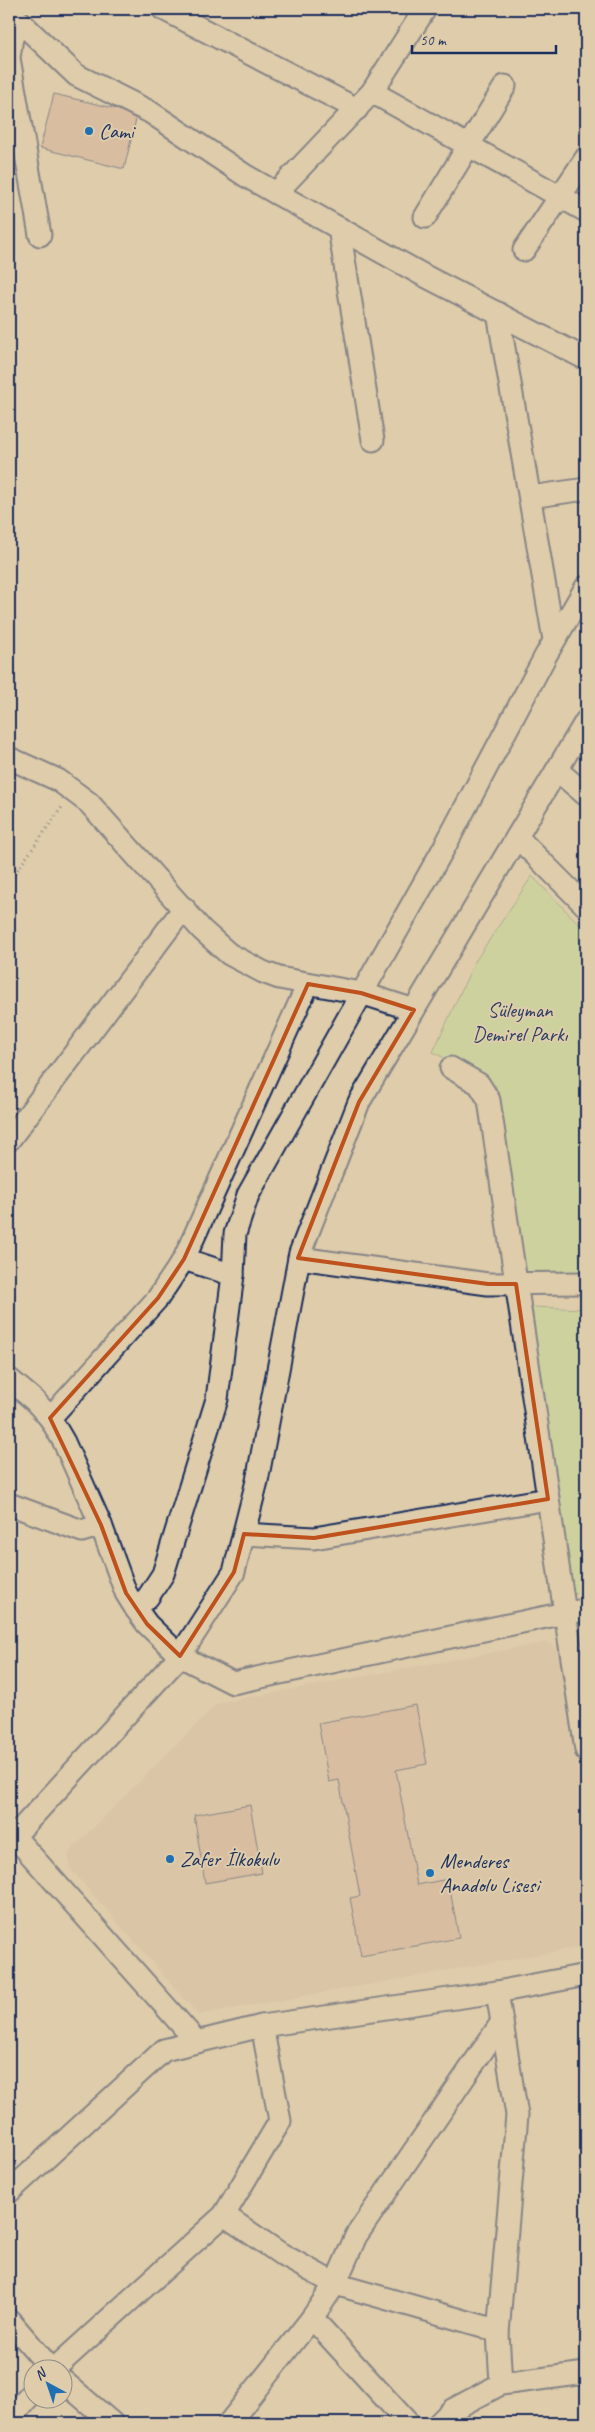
<svg xmlns="http://www.w3.org/2000/svg" width="595" height="2432" viewBox="0 0 595 2432" font-family="Caveat,sans-serif">
	<rect width="100%" height="100%" fill="#deccaa"/>
	<filter id="ink" filterUnits="userSpaceOnUse"><feTurbulence type="fractalNoise" baseFrequency=".02" numOctaves="2"/><feDisplacementMap in="SourceGraphic" scale="10" xChannelSelector="R" yChannelSelector="G"/><feConvolveMatrix kernelMatrix="1 2 1 2 8 2 1 2 1" color-interpolation-filters="sRGB"/></filter>
	<g filter="url(#ink)">
		<polygon fill="#d6bfa3" points="548,1642 561,1653 586,1800 586,1946 198,2015 69,1867 69,1852 218,1703"/>
		<g fill="#b8d891" stroke="#6a8478">
			<polygon points="532,876 583,928 586,936 586,1273 522,1272 496,1086 433,1052 474,963"/>
			<polygon points="532,1307 586,1309 586,1592 568,1595"/>
		</g>
		<g fill="#d0aa97" stroke="#1b2f5e">
			<polygon points="54,94 117,109 136,119 124,169 40,148"/>
			<polygon points="416,1705 427,1764 396,1770 417,1885 448,1879 459,1938 361,1956 350,1898 360,1896 339,1780 329,1782 318,1723"/>
			<polygon points="250,1805 262,1873 205,1883 194,1815"/>
		</g>
		<g fill="none" stroke-linecap="round" stroke-linejoin="round">
			<defs>
				<g id="minor">
					<polyline points="163,9 357,109"/>
					<polyline points="9,11 76,75 150,112 246,176 276,193 423,275 586,359"/>
					<polyline points="22,23 12,37 9,58 40,235"/>
					<polyline points="372,92 586,211"/>
					<polyline points="276,193 372,92 425,9"/>
					<polyline points="425,217 505,86"/>
					<polyline points="339,228 373,440"/>
					<polyline points="524,250 586,158"/>
					<polyline points="498,313 554,640"/>
					<polyline points="530,497 586,489"/>
					<polyline points="9,758 58,780 89,803 202,930 229,954 263,972 279,978 361,993 414,1010"/>
					<polyline points="557,770 586,795"/>
					<polyline points="517,837 586,906"/>
					<polyline points="451,1068 479,1084 489,1100 565,1613 586,1610"/>
					<polyline points="9,1140 184,908"/>
					<polyline points="299,1258 488,1284 586,1283"/>
					<polyline points="184,1259 233,1275"/>
					<polyline points="9,1379 35,1401 50,1418 64,1442 101,1525 126,1593 136,1609 147,1624 180,1656 233,1683 565,1613 586,1750"/>
					<polyline points="50,1418 158,1298 184,1259 308,984"/>
					<polyline points="9,1504 82,1531 101,1525"/>
					<polyline points="244,1534 314,1538 548,1499"/>
					<polyline points="136,1609 148,1597 163,1574 217,1399 233,1275 235,1234 248,1195 445,846 546,655 586,587"/>
					<polyline points="14,1836 197,2042"/>
					<polyline points="9,1842 180,1656 234,1572 257,1481 300,1253 359,1102 586,721"/>
					<polyline points="497,1992 586,1975"/>
					<polyline points="262,2026 497,1992 517,2115 498,2333"/>
					<polyline points="9,2192 164,2050 262,2026 280,2121 224,2215 53,2370"/>
					<polyline points="224,2215 281,2254 335,2284 486,2327 498,2333 501,2384 452,2410 439,2423"/>
					<polyline points="312,2318 408,2423"/>
					<polyline points="9,2320 52,2370"/>
					<polyline points="62,2380 112,2423"/>
					<polyline points="501,2384 586,2373"/>
					<polyline points="9,2420 32,2393"/>
					<polyline points="229,2423 312,2318 335,2284 356,2236 502,2022"/>
				</g>
			</defs>
			<use href="#minor" stroke="#1b2f5e" stroke-width="25"/>
			<polyline stroke="#1b2f5e" stroke-width="3" stroke-dasharray="1 4" stroke-linecap="butt" points="9,882 62,807"/>
			<use href="#minor" stroke="#deccaa" stroke-width="21"/>
		</g>
	</g>
	<path d="M0 0H595V2432H0ZM 308,984 L 361,993 L 414,1010 L 359,1102 L 298,1258 L 488,1284 L 516,1284 L 548,1499 L 314,1538 L 244,1534 L 234,1572 L 180,1656 L 147,1624 L 126,1593 L 101,1525 L 50,1418 L 158,1298 L 184,1259 Z" fill="#deccaa" fill-opacity=".55" fill-rule="evenodd"/>
	<path fill="none" stroke="#bf511c" stroke-width="4" stroke-linejoin="round" d="M 308,984 L 361,993 L 414,1010 L 359,1102 L 298,1258 L 488,1284 L 516,1284 L 548,1499 L 314,1538 L 244,1534 L 234,1572 L 180,1656 L 147,1624 L 126,1593 L 101,1525 L 50,1418 L 158,1298 L 184,1259 Z"/>
	<g fill="#1f6fb2" stroke="#deccaa" stroke-width="2">
		<circle cx="89" cy="131" r="5"/>
		<circle cx="170" cy="1859" r="5"/>
		<circle cx="430" cy="1873" r="5"/>
	</g>
	<g text-anchor="middle" dominant-baseline="central" stroke-width="4" stroke-linejoin="round" paint-order="stroke">
		<g font-size="21" fill="#1b2f5e" stroke="#deccaa" text-anchor="start">
			<text x="99" y="131">Cami</text>
			<text x="180" y="1859">Zafer İlkokulu</text>
			<text x="440" y="1861">Menderes<tspan x="440" dy="24">Anadolu Lisesi</tspan></text>
		</g>
		<g font-size="21" fill="#2b4063" stroke="#deccaa">
			<text x="520" y="1010">Süleyman<tspan x="520" dy="24">Demirel Parkı</tspan></text>
		</g>
	</g>
	<rect width="595" height="2432" fill="none" stroke="#deccaa" stroke-width="30"/>
	<rect x="15" y="15" width="565" height="2402" fill="none" stroke="#1b2f5e" stroke-width="2" filter="url(#ink)"/>
	<g transform="translate(48 2384) rotate(320)"><circle r="24" fill="#deccaa" stroke="#908d8c"/>
	<path d="M0-4L9 19L0 12L-9 19Z" fill="#1f6fb2"/>
	<text y="-8" font-size="14" font-weight="bold" text-anchor="middle" fill="#1b2f5e">N</text>
	</g>
	<path d="M412 45v8h144v-8" fill="none" stroke="#1b2f5e" stroke-width="2.5"/>
	<text x="420" y="45" font-size="15" fill="#1b2f5e" stroke="#deccaa" stroke-width="4" paint-order="stroke">50 m</text>
</svg>
